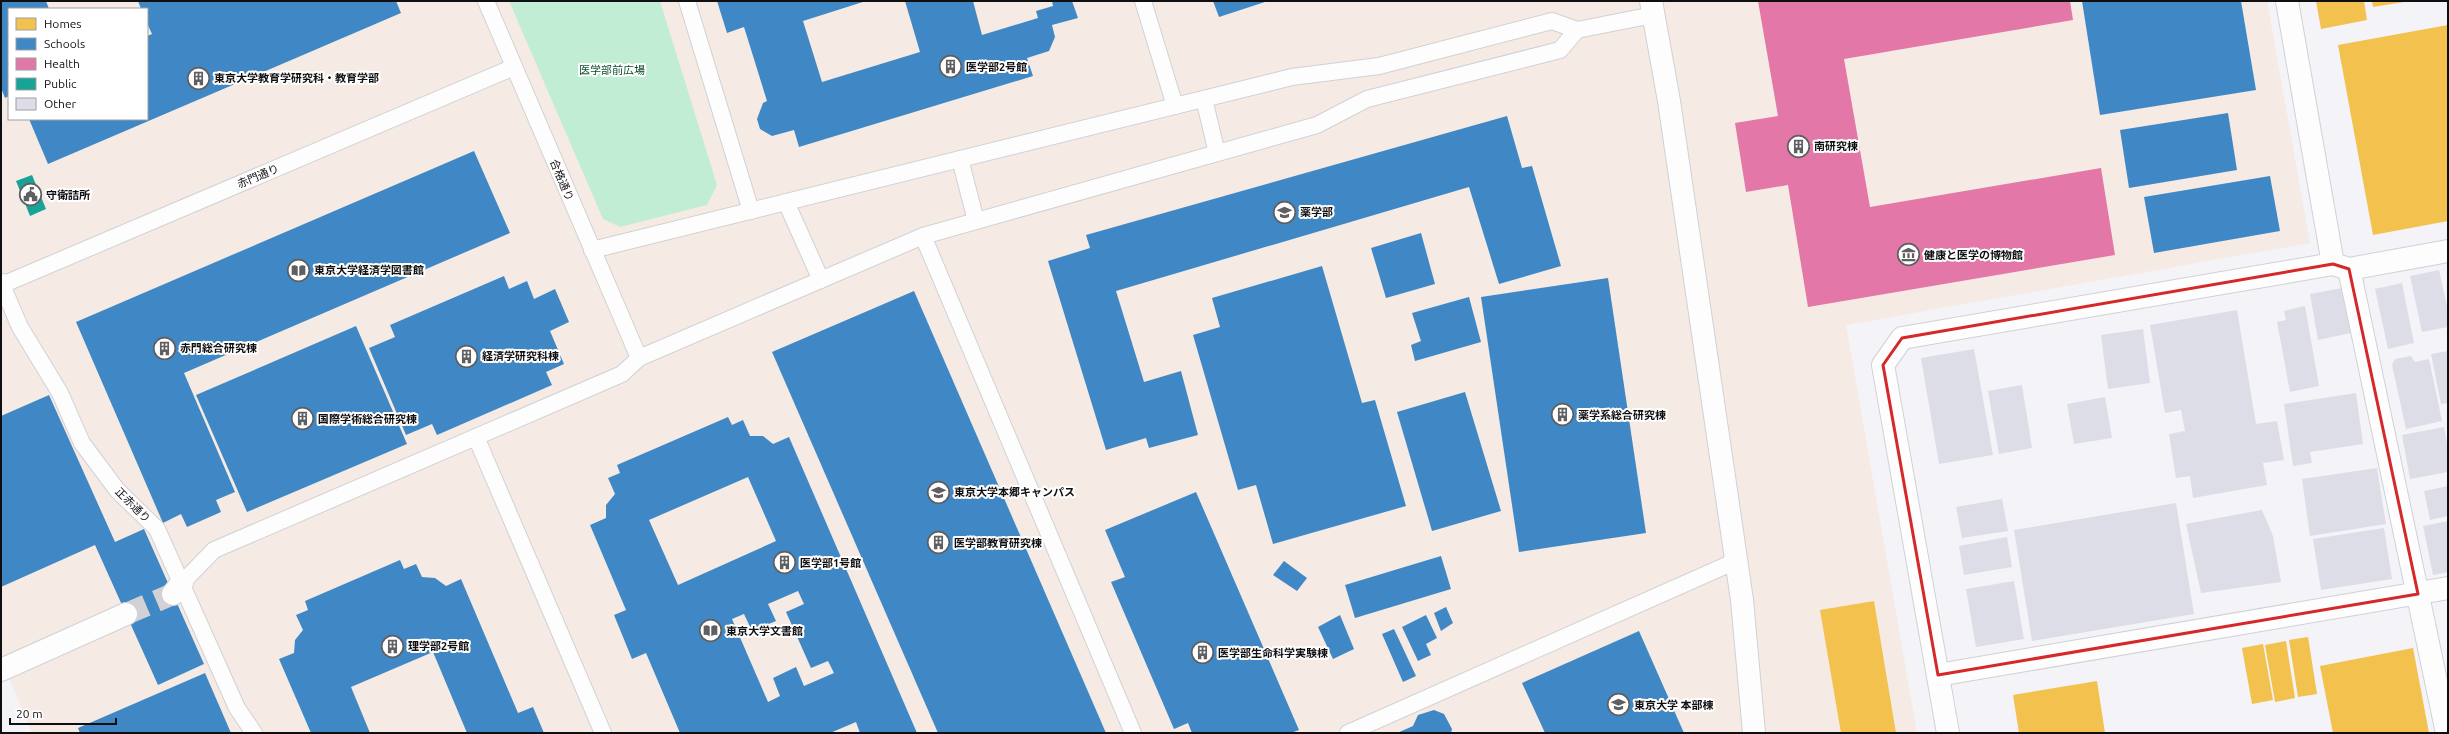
<svg xmlns="http://www.w3.org/2000/svg" width="2449" height="734" viewBox="0 0 2449 734" font-family="Ubuntu,'Noto Sans JP',sans-serif">
	<rect width="100%" height="100%" fill="#f3f3f8"/>
	<path fill="#f5ebe4" fill-rule="evenodd" d="M 1,1 L 2267,1 L 2310,243 L 1846,325 L 1917,733 L 32,733 L 1,659 ZM 9,9 L 147,9 L 147,119 L 9,119 Z"/>
	<polygon fill="#c2edd5" points="509,1 660,1 717,185 707,205 620,227 603,219"/>
	<g fill="#f2c14e">
		<polygon points="2316,1 2364,1 2367,20 2321,29"/>
		<polygon points="2372,1 2403,1 2404,2 2373,7"/>
		<polygon points="2448,25 2448,221 2373,235 2338,45"/>
		<polygon points="1874,601 1896,733 1841,733 1820,610"/>
		<polygon points="2308,637 2317,694 2298,697 2289,640"/>
		<polygon points="2286,641 2295,698 2275,702 2265,645"/>
		<polygon points="2263,644 2273,700 2252,704 2242,648"/>
		<polygon points="2413,648 2429,733 2333,733 2320,666"/>
		<polygon points="2097,681 2105,733 2019,733 2013,695"/>
	</g>
	<g fill="#3f88c5" fill-rule="evenodd">
		<polygon points="1,1 46,1 49,9 9,9 9,96 5,98 1,88"/>
		<polygon points="138,1 396,1 401,13 48,164 29,119 147,119 147,36 152,34 147,23 147,9 141,9"/>
		<polygon points="717,1 866,1 803,21 822,82 920,52 905,1 973,1 982,35 1038,18 1036,11 1053,6 1052,1 1072,1 1078,18 1052,25 1055,37 1049,51 1027,58 1033,76 799,147 794,130 772,136 760,129 757,119 763,103 767,101 744,27 727,33"/>
		<polygon points="1213,1 1268,1 1219,17"/>
		<polygon points="2082,1 2241,1 2256,90 2100,115"/>
		<polygon points="2228,113 2237,170 2129,188 2120,130"/>
		<polygon points="1507,116 1522,168 1532,166 1561,266 1499,284 1469,187 1116,291 1144,382 1181,371 1198,435 1149,448 1146,438 1106,450 1048,261 1090,248 1086,235"/>
		<polygon points="474,151 510,233 184,373 235,492 216,500 221,512 187,527 181,514 163,523 76,322"/>
		<polygon points="2270,176 2280,231 2154,253 2144,197"/>
		<polygon points="1421,233 1435,284 1386,298 1371,248"/>
		<polygon points="1322,266 1362,403 1375,400 1406,506 1273,544 1256,485 1238,490 1193,335 1220,327 1212,298"/>
		<polygon points="504,276 509,289 527,281 534,299 555,289 569,322 550,331 564,364 546,372 552,385 437,435 432,424 406,435 369,348 395,337 390,325"/>
		<polygon points="1608,278 1646,533 1519,552 1481,297"/>
		<polygon points="914,291 1106,733 938,733 772,352"/>
		<polygon points="1469,297 1481,342 1415,361 1411,345 1421,341 1412,313"/>
		<polygon points="356,326 407,444 247,512 196,395"/>
		<polygon points="1465,392 1501,511 1432,531 1397,412"/>
		<polygon points="49,395 115,542 144,529 204,664 158,685 95,545 1,587 1,416"/>
		<path d="M 728,417 L 732,425 L 743,420 L 750,436 L 763,436 L 773,444 L 789,437 L 917,733 L 860,733 L 856,722 L 830,733 L 680,733 L 646,653 L 632,659 L 614,615 L 626,610 L 590,525 L 606,518 L 606,505 L 615,494 L 608,478 L 620,473 L 617,465 ZM 748,477 L 776,541 L 678,585 L 649,520 ZM 798,591 L 804,604 L 786,612 L 811,668 L 828,661 L 834,673 L 804,686 L 796,667 L 773,678 L 780,696 L 768,702 L 732,619 L 744,614 L 752,631 L 776,621 L 768,604 Z"/>
		<polygon points="1196,492 1299,730 1291,733 1192,733 1188,723 1174,729 1111,582 1125,577 1105,530"/>
		<polygon points="1441,556 1451,589 1355,618 1345,585"/>
		<polygon points="400,560 404,569 416,564 422,577 435,578 446,586 461,579 518,713 533,707 544,733 467,733 433,652 351,687 370,733 311,733 279,659 294,653 295,640 303,630 296,615 308,610 305,601"/>
		<polygon points="1284,561 1307,578 1297,591 1273,575"/>
		<polygon points="1446,607 1453,623 1441,631 1434,613"/>
		<polygon points="1340,615 1354,649 1333,659 1318,627"/>
		<polygon points="1426,615 1437,638 1426,644 1431,655 1418,661 1402,627"/>
		<polygon points="1394,629 1416,676 1403,682 1382,634"/>
		<polygon points="1639,631 1684,733 1545,733 1522,683"/>
		<polygon points="205,673 231,733 80,733 78,728"/>
		<polygon points="1434,710 1444,714 1452,729 1451,733 1397,733 1413,726 1418,715"/>
	</g>
	<polygon fill="#e377a8" points="1758,1 2070,1 2073,20 1844,59 1870,207 2101,168 2115,255 1808,307 1788,185 1746,192 1735,123 1778,116"/>
	<polygon fill="#17a398" points="32,175 46,209 30,216 16,181"/>
	<g fill="#dddde8">
		<polygon points="2439,270 2448,311 2448,327 2422,332 2410,276"/>
		<polygon points="2402,283 2414,343 2388,349 2375,289"/>
		<polygon points="2342,288 2351,333 2318,340 2310,294"/>
		<polygon points="2305,306 2319,386 2290,392 2277,322 2286,320 2284,311"/>
		<polygon points="2237,310 2256,424 2277,421 2284,460 2263,463 2267,485 2193,498 2190,476 2176,478 2169,434 2185,431 2181,410 2165,413 2150,325"/>
		<polygon points="2143,329 2150,383 2108,389 2101,335"/>
		<polygon points="1974,349 1993,455 1939,464 1921,358"/>
		<polygon points="2448,351 2448,403 2441,404 2431,354"/>
		<polygon points="2411,356 2415,362 2429,359 2442,421 2406,429 2392,365 2395,359"/>
		<polygon points="2022,385 2032,448 1999,454 1988,391"/>
		<polygon points="2356,393 2363,444 2310,452 2312,463 2293,466 2284,404"/>
		<polygon points="2105,397 2112,438 2074,444 2067,404"/>
		<polygon points="2444,427 2448,449 2448,472 2410,479 2402,435"/>
		<polygon points="2377,468 2386,524 2310,536 2302,479"/>
		<polygon points="2448,486 2448,516 2430,520 2424,491"/>
		<polygon points="2002,499 2008,531 1962,538 1956,507"/>
		<polygon points="2176,503 2194,614 2032,641 2014,530"/>
		<polygon points="2262,510 2273,536 2281,582 2201,593 2186,524"/>
		<polygon points="2448,521 2448,572 2433,575 2423,526"/>
		<polygon points="2384,528 2392,579 2321,590 2313,539"/>
		<polygon points="2007,537 2012,567 1964,575 1959,546"/>
		<polygon points="2014,581 2024,639 1976,647 1966,589"/>
	</g>
	<g fill="none" stroke-linecap="round" stroke-linejoin="round">
		<polyline stroke="#d1d1d6" stroke-width="22" stroke-dasharray="22 11" stroke-linecap="butt" points="126,614 173,594"/>
		<defs>
			<g id="service">
				<polyline points="486,1 639,358"/>
				<polyline points="687,1 751,211"/>
				<polyline points="1143,1 1175,106"/>
				<polyline points="1204,99 1217,153"/>
				<polyline points="960,159 976,221"/>
				<polyline points="786,202 821,280"/>
				<polyline points="923,236 1133,733"/>
				<polyline points="592,250 1292,77 1379,66 1552,21 1577,30 1653,15"/>
				<polyline points="1,283 20,327 60,393 82,443 117,490 157,529 237,708 254,733"/>
				<polyline points="2,285 514,67"/>
				<polyline points="476,437 603,733"/>
				<polyline points="182,583 214,550 622,374 639,358 923,236 1317,125 1367,99 1560,50 1577,30"/>
				<polyline points="1348,733 1736,561"/>
			</g>
			<g id="pedestrian">
				<polyline points="1,285 2,285"/>
				<polyline points="173,594 182,583"/>
				<polyline points="1,670 126,614"/>
			</g>
			<g id="minor">
				<polyline points="1651,1 1669,101 1742,600 1754,733"/>
				<polyline points="2287,1 2333,264"/>
				<polyline points="2349,269 2447,733"/>
				<polyline points="1938,675 2448,588"/>
				<polyline points="1948,733 1883,365 1902,338 2333,264 2349,269 2448,251"/>
			</g>
		</defs>
		<use href="#service" stroke="#d1d1d5" stroke-width="18"/>
		<use href="#pedestrian" stroke="#d1d1d5" stroke-width="24"/>
		<use href="#minor" stroke="#d1d1d5" stroke-width="24"/>
		<use href="#service" stroke="#fdfdfe" stroke-width="16"/>
		<use href="#pedestrian" stroke="#fdfdfe" stroke-width="22"/>
		<use href="#minor" stroke="#fdfdfe" stroke-width="22"/>
	</g>
	<path fill="none" stroke="#d62828" stroke-width="3" stroke-linejoin="round" d="M 2333,264 L 2349,269 L 2418,594 L 1938,675 L 1883,365 L 1902,338 Z"/>
	<defs>
		<symbol id="building-ring" viewBox="-11 -11 22 22"><circle r="9.5" fill="#fff" stroke="#5f5f62" stroke-width="1.5"/><path d="M-4-6H4V6H1V3H-1V6H-4ZM-2.5-4.3h1.7v1.8h-1.7ZM.8-4.3h1.7v1.8H.8ZM-2.5-1h1.7V.8h-1.7ZM.8-1h1.7V.8H.8Z" fill="#5f5f62"/></symbol>
		<symbol id="civic-ring" viewBox="-11 -11 22 22"><circle r="9.5" fill="#fff" stroke="#5f5f62" stroke-width="1.5"/><path d="M-.6-6.5H3V-4.5H.6V-3L4-1V1h2V6H-6V1h2V-1L-.6-3ZM-1.2 2.5V6h2.4V2.5Z" fill="#5f5f62"/></symbol>
		<symbol id="university-ring" viewBox="-11 -11 22 22"><circle r="9.5" fill="#fff" stroke="#5f5f62" stroke-width="1.5"/><path d="M0-5L7-2L0 1L-7-2ZM-4 1L0 2.5L4 1V4Q0 6-4 4Z" fill="#5f5f62"/></symbol>
		<symbol id="museum-ring" viewBox="-11 -11 22 22"><circle r="9.5" fill="#fff" stroke="#5f5f62" stroke-width="1.5"/><path d="M0-6L6-3V-2H-6V-3ZM-5-1h2V3h-2ZM-1-1h2V3h-2ZM3-1h2V3H3ZM-6 4H6V6H-6Z" fill="#5f5f62"/></symbol>
		<symbol id="library-ring" viewBox="-11 -11 22 22"><circle r="9.5" fill="#fff" stroke="#5f5f62" stroke-width="1.5"/><path d="M-6-4Q-3-5.5-.7-3.5V5Q-3 3-6 4ZM6-4Q3-5.5 .7-3.5V5Q3 3 6 4Z" fill="#5f5f62"/></symbol>
	</defs>
	<g fill-rule="evenodd">
		<use href="#building-ring" x="938" y="54" width="25" height="25"/>
		<use href="#building-ring" x="186" y="66" width="25" height="25"/>
		<use href="#building-ring" x="1786" y="134" width="25" height="25"/>
		<use href="#civic-ring" x="18" y="182" width="25" height="25"/>
		<use href="#university-ring" x="1272" y="200" width="25" height="25"/>
		<use href="#museum-ring" x="1896" y="242" width="25" height="25"/>
		<use href="#library-ring" x="286" y="258" width="25" height="25"/>
		<use href="#building-ring" x="152" y="336" width="25" height="25"/>
		<use href="#building-ring" x="454" y="344" width="25" height="25"/>
		<use href="#building-ring" x="1550" y="402" width="25" height="25"/>
		<use href="#building-ring" x="290" y="406" width="25" height="25"/>
		<use href="#university-ring" x="926" y="480" width="25" height="25"/>
		<use href="#building-ring" x="926" y="530" width="25" height="25"/>
		<use href="#building-ring" x="772" y="550" width="25" height="25"/>
		<use href="#library-ring" x="698" y="618" width="25" height="25"/>
		<use href="#building-ring" x="380" y="634" width="25" height="25"/>
		<use href="#building-ring" x="1190" y="640" width="25" height="25"/>
		<use href="#university-ring" x="1606" y="692" width="25" height="25"/>
	</g>
	<g text-anchor="middle" dominant-baseline="central" stroke-width="4" stroke-linejoin="round" paint-order="stroke">
		<g font-size="11" font-weight="bold" fill="#0f0f12" stroke="#fff" text-anchor="start">
			<text x="966" y="67">医学部2号館</text>
			<text x="214" y="78">東京大学教育学研究科・教育学部</text>
			<text x="1814" y="146">南研究棟</text>
			<text x="46" y="195">守衛詰所</text>
			<text x="1300" y="212">薬学部</text>
			<text x="1924" y="255">健康と医学の博物館</text>
			<text x="314" y="270">東京大学経済学図書館</text>
			<text x="180" y="348">赤門総合研究棟</text>
			<text x="482" y="356">経済学研究科棟</text>
			<text x="1578" y="415">薬学系総合研究棟</text>
			<text x="318" y="419">国際学術総合研究棟</text>
			<text x="954" y="492">東京大学本郷キャンパス</text>
			<text x="954" y="543">医学部教育研究棟</text>
			<text x="800" y="563">医学部1号館</text>
			<text x="726" y="631">東京大学文書館</text>
			<text x="408" y="646">理学部2号館</text>
			<text x="1218" y="653">医学部生命科学実験棟</text>
			<text x="1634" y="705">東京大学 本部棟</text>
		</g>
		<g font-size="11" fill="#0c4d2e" stroke="#fff">
			<text x="612" y="70">医学部前広場</text>
		</g>
		<g font-size="11" fill="#0f0f12" stroke="#fff">
			<text transform="translate(258 176) rotate(-23)">赤門通り</text>
			<text transform="translate(562 180) rotate(67)">合格通り</text>
			<text transform="translate(133 505) rotate(45)">正赤通り</text>
		</g>
	</g>
	<rect width="2449" height="734" fill="none" stroke="#0f0f12" stroke-width="4"/>
	<rect x="8" y="8" width="140" height="112" fill="#ffffff" stroke="#9f9fa0"/>
	<rect x="16" y="18" width="20" height="12" fill="#f2c14e" stroke="#9f9fa0"/>
	<text x="44" y="28" font-size="12" fill="#0f0f12">Homes</text>
	<rect x="16" y="38" width="20" height="12" fill="#3f88c5" stroke="#9f9fa0"/>
	<text x="44" y="48" font-size="12" fill="#0f0f12">Schools</text>
	<rect x="16" y="58" width="20" height="12" fill="#e377a8" stroke="#9f9fa0"/>
	<text x="44" y="68" font-size="12" fill="#0f0f12">Health</text>
	<rect x="16" y="78" width="20" height="12" fill="#17a398" stroke="#9f9fa0"/>
	<text x="44" y="88" font-size="12" fill="#0f0f12">Public</text>
	<rect x="16" y="98" width="20" height="12" fill="#dddde8" stroke="#9f9fa0"/>
	<text x="44" y="108" font-size="12" fill="#0f0f12">Other</text>
	<path d="M10 718v6h106v-6" fill="none" stroke="#0f0f12" stroke-width="2"/>
	<text x="16" y="718" font-size="12" fill="#0f0f12" stroke="#ffffff" stroke-width="3" paint-order="stroke">20 m</text>
</svg>
